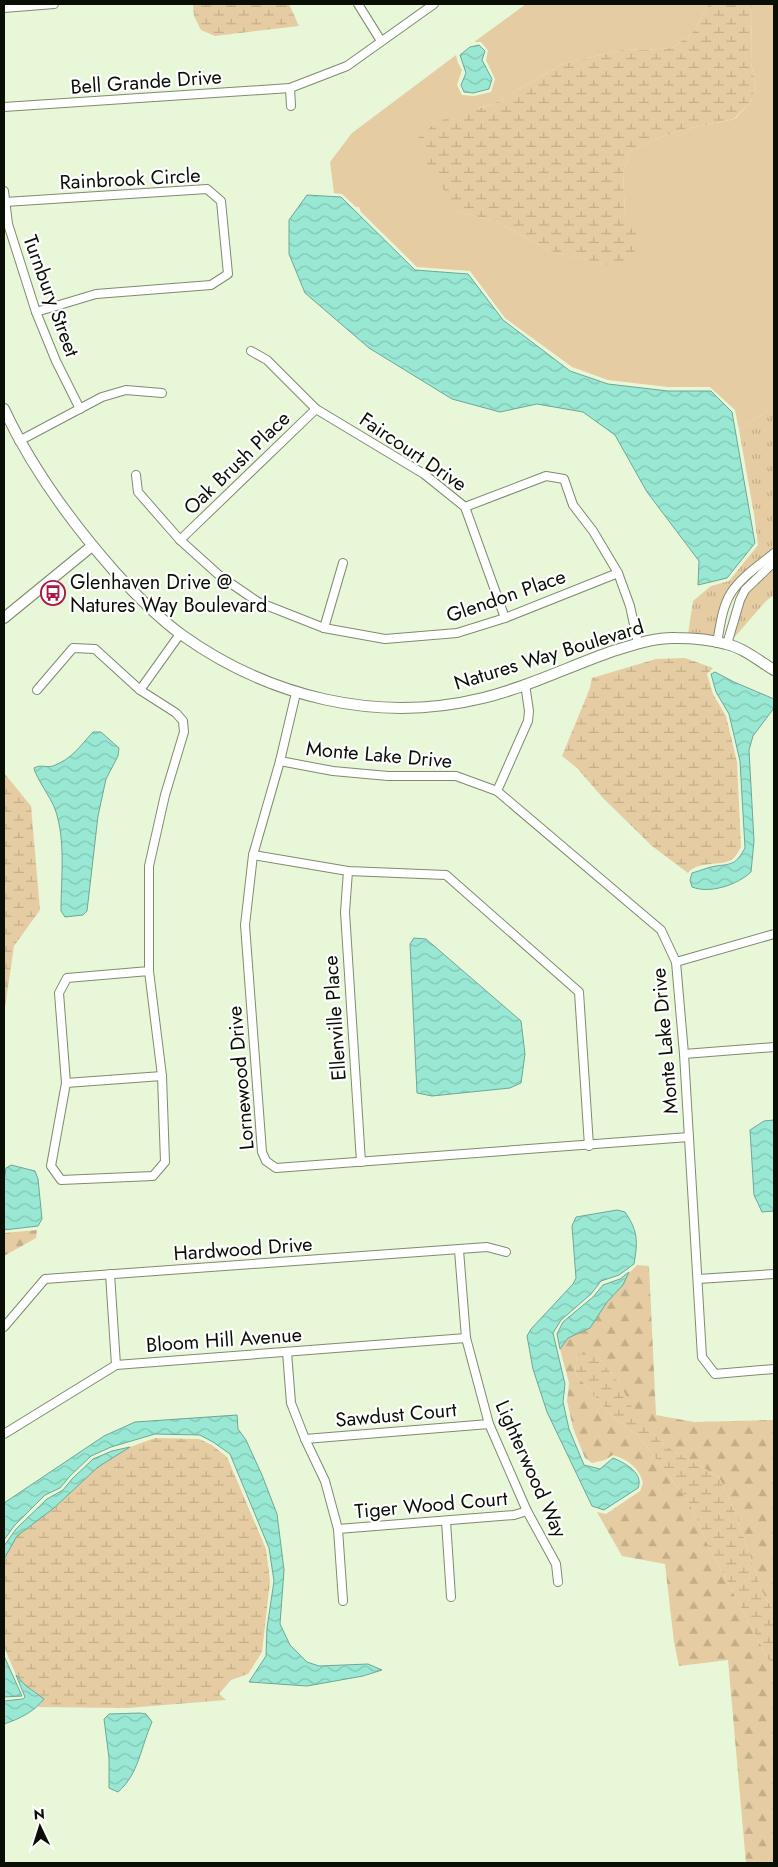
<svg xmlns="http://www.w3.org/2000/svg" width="778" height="1867" viewBox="0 0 778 1867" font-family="Jost,sans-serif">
	<defs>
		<pattern id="forest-firs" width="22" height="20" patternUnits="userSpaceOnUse" patternTransform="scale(1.25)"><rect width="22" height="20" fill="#e5cca2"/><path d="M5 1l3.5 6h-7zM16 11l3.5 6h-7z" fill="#c3ae8a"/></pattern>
		<pattern id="wetland-marsh" width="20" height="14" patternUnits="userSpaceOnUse" patternTransform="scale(1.25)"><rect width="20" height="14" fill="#e5cca2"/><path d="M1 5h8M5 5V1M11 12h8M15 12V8" fill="none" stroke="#c3ae8a"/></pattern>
		<pattern id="park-tufts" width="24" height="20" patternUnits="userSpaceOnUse" patternTransform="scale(1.25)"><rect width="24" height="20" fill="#e5cca2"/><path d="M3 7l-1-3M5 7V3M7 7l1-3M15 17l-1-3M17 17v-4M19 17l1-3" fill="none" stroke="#c3ae8a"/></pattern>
		<pattern id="water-waves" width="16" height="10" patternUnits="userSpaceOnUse" patternTransform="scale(1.25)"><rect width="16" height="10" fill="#99e8d4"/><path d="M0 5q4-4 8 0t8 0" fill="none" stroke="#82c6b4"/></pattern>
	</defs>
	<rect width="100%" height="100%" fill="#e8f7d8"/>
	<polygon fill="#e5cca2" points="526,4 709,4 693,32 672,48 646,50 626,49 562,64 494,104 478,108 447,193 458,212 496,221 550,251 616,267 636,234 625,215 623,172 630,151 661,137 686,129 735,119 751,101 756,87 751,63 752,4 774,4 774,406 739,430 735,410 710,387 668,387 608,380 572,367 505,318 470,271 417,267 361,212 359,207 356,207 342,194 334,193 330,162 352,133 456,55 458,63 462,70 457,85 462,95 474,96 491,92 495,79 486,60 488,50 481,42 474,42"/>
	<g fill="url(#forest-firs)">
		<polygon points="37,1230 36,1238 4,1256 4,1233"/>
		<path d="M 637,1265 L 649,1266 L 656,1415 L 694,1422 L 774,1420 L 774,1613 L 762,1591 L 735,1512 L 719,1477 L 664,1445 L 634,1413 L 620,1384 L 596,1355 L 577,1355 L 575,1373 L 609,1413 L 641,1439 L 690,1504 L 705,1539 L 774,1670 L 774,1863 L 746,1863 L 728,1660 L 679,1666 L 674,1642 L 665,1564 L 622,1556 L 597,1512 L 606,1514 L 640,1491 L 643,1483 C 639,1467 628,1460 613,1455 L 605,1460 L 592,1463 L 585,1458 L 573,1428 L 567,1401 L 569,1383 L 560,1349 L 568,1338 L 590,1328 L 607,1302 L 623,1285 L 628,1274 Z"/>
	</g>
	<g fill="url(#wetland-marsh)">
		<polygon points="193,4 289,4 299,26 215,36 201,30 194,16"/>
		<polygon points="709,4 752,4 751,63 756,87 751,101 734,119 686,129 661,137 630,151 623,172 625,215 637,234 634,256 615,267 550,251 496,221 458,212 424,159 426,156 418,138 432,126 450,116 494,104 562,64 626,49 646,50 672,48 693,32"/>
		<path d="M 685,658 L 713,668 L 707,674 L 713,694 L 726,716 L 737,762 L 741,847 C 738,852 736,857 731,860 C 721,866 696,861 688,873 L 652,846 L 603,798 L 577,768 L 562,756 L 590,688 L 592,678 L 656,659 Z"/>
		<polygon points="4,773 31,806 40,910 14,946 4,1014"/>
		<polygon points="577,1354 596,1355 620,1384 635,1413 664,1445 719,1477 735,1512 762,1591 774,1613 774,1670 705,1539 690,1504 641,1439 609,1413 575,1373"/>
		<polygon points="155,1438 199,1439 212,1445 227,1457 266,1549 270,1581 262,1652 248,1674 231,1680 219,1694 226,1700 127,1708 38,1707 44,1699 25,1685 16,1675 4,1647 4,1559 17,1536 54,1508 98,1467 130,1447"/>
	</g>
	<g fill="url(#park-tufts)">
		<path d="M 774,406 L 774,547 C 760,560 735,576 726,593 C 719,607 717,622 714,638 L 688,634 L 693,601 L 711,586 L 729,581 L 758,545 L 754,514 L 739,430 Z"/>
		<polygon points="774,568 774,595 766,601 732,640 744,602 749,593"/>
	</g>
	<g fill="url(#water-waves)" stroke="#6ea796">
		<polygon points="479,45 485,51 482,60 492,79 489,89 473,93 464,92 461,85 466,73 460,55 470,47"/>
		<polygon points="307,195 341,197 415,270 468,274 503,320 570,371 608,384 668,391 711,391 732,412 755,543 727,578 698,585 699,561 647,492 615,435 583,412 537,404 500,412 452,399 369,348 305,293 289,254 289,220"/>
		<path d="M 715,672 L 734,682 L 774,699 L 774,708 L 753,736 L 749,750 L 754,841 L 751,872 C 737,885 710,894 692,887 L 690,880 L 692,873 C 700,871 708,867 716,866 C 733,864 736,864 745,848 L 740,761 L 729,714 L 716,692 L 711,674 Z"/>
		<path d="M 93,732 L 101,732 L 119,748 L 118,756 L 106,779 L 98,816 L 87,911 L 83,915 L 65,917 L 61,911 C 61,878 66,840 55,809 C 51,798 35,776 34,768 C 41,764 46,768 53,766 C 72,759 80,746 93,732 Z"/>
		<polygon points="414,938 426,939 521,1021 525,1054 521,1083 510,1088 432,1096 417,1093 410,944"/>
		<polygon points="774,1120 774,1211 762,1212 754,1195 750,1130 764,1121"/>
		<polygon points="11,1165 35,1171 38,1179 42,1219 38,1226 4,1230 4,1182 6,1168"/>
		<path d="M 617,1210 L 625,1212 C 638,1231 638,1241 634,1264 L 619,1275 L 601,1281 L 591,1294 L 561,1320 L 553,1333 L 565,1384 L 563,1402 L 569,1429 L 584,1465 L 600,1469 L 613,1458 C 625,1463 644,1473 638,1488 L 604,1510 L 592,1506 L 547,1412 L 533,1369 L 527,1336 L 531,1329 L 573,1284 L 576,1278 L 572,1226 L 576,1217 Z"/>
		<polygon points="629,1272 623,1285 607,1302 590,1328 568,1338 560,1349 557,1334 563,1322 593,1297 603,1285 620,1279"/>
		<polygon points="237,1415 238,1429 246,1440 262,1475 277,1514 284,1570 280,1624 290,1645 307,1662 319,1666 368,1664 382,1670 363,1676 307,1686 249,1682 266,1656 267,1628 274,1581 269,1548 230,1454 213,1442 200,1435 155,1434 111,1447 91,1456 70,1476 60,1488 45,1495 14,1526 4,1540 4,1503 104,1436 135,1422"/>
		<polygon points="130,1447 98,1467 54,1508 17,1536 4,1559 4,1546 16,1529 47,1499 63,1490 72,1479 93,1459 112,1451"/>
		<polygon points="4,1656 22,1696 4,1697"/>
		<path d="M 16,1675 L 25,1685 L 44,1699 C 34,1712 19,1719 4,1724 L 4,1701 L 23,1699 L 25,1697 Z"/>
		<path d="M 140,1713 L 146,1714 L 152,1722 C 141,1746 139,1774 118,1792 L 109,1788 L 109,1758 L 104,1719 L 109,1714 Z"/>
	</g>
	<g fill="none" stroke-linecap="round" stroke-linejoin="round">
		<defs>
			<g id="minor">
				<polyline points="358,4 381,41"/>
				<polyline points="4,8 54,4"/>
				<polyline points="290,88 291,106"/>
				<polyline points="4,107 290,88 347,66 434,4"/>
				<polyline points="4,191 8,224 36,312 56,361 80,409"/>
				<polyline points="5,202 207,189 221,201 228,274 211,285 96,294 36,312"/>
				<polyline points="251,351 267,360 316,409 424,474 465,507 505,618"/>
				<polyline points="19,441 102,397 126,390 162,393"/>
				<polyline points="136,475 138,492 180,540 220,576 258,602 324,628 385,639 457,633 505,618 618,573"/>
				<polyline points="465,507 546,476 564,479 573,505 593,531 618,573 630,606 638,643"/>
				<polyline points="180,540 316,409"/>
				<polyline points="324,628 343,563"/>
				<path d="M 717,643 C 720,627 722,607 731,593 C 741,577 760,565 774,553"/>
				<polyline points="727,644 740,600 745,590 774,562"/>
				<polyline points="37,690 73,648 95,649 140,690 176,713 183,721 184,732 165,795 149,866 149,971 162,1076 165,1162 153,1176 61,1180 51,1166 66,1083 59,993 67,978 149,971"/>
				<polyline points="140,690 180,634"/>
				<polyline points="296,693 280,761 253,855 245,925 262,1152 266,1161 276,1168 689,1137"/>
				<polyline points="280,761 333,771 388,776 456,776 497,791 661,930 676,962 684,1054 702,1357 715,1374 774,1369"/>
				<polyline points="497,791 528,721 529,711 525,684"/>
				<polyline points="253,855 348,871 446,875 579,992 589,1146"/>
				<polyline points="348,871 345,912 361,1162"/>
				<polyline points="676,962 774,934"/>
				<polyline points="684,1054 774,1047"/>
				<polyline points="66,1083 162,1076"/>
				<polyline points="459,1250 466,1338 489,1424 527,1511 556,1564 558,1582"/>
				<polyline points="110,1274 116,1365"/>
				<polyline points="698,1279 774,1274"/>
				<polyline points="4,1327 45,1279 487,1247 506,1252"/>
				<polyline points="287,1352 291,1403 305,1439 325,1481 338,1529 343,1601"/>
				<polyline points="4,1434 116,1365 466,1338"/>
				<polyline points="305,1439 489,1424"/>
				<polyline points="446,1521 451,1597"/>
				<polyline points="338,1529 514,1515 527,1511"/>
			</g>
			<g id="tertiary">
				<path d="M 4,409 C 32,469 71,522 115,572 C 135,594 157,617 182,635 C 269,697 377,724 483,698 C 528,687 570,666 613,651 C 633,645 655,637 676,638 C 690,638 712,640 726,644 C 744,648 759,661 774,670"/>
				<polyline points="4,618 92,546"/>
			</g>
		</defs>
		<use href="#minor" stroke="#7e8b70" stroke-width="10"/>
		<use href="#tertiary" stroke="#7e8b70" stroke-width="12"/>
		<use href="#minor" stroke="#fff" stroke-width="8"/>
		<use href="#tertiary" stroke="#fff" stroke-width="10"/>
	</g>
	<defs>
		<symbol id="bus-ring" viewBox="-11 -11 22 22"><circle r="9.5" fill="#fff" stroke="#ab1746" stroke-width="1.5"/><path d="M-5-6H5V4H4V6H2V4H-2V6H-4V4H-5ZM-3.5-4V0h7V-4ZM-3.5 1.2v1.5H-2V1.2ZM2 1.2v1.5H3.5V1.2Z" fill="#ab1746"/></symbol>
	</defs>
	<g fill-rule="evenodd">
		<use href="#bus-ring" x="39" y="579" width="28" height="28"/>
	</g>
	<g text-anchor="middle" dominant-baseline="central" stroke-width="4.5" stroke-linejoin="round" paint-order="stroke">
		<g font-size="20" fill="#0a0f05" stroke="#fff">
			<text transform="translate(146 82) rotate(-4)">Bell Grande Drive</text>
			<text transform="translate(130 179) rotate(-3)">Rainbrook Circle</text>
			<text transform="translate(51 296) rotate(70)">Turnbury Street</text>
			<text transform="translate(413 452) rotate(34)">Faircourt Drive</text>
			<text transform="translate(237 463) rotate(-44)">Oak Brush Place</text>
			<text transform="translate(506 596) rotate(-19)">Glendon Place</text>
			<text transform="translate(549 655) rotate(-17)">Natures Way Boulevard</text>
			<text transform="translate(379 755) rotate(5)">Monte Lake Drive</text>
			<text transform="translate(335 1018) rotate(-94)">Ellenville Place</text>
			<text transform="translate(665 1041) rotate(-95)">Monte Lake Drive</text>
			<text transform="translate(241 1078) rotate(-95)">Lornewood Drive</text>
			<text transform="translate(243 1249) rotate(-4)">Hardwood Drive</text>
			<text transform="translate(224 1340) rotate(-4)">Bloom Hill Avenue</text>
			<text transform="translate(396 1415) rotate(-5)">Sawdust Court</text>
			<text transform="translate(531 1469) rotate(66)">Lighterwood Way</text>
			<text transform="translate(431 1505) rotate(-5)">Tiger Wood Court</text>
		</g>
		<g font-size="20" fill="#0a0f05" stroke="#fff" text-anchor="start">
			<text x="70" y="582">Glenhaven Drive @<tspan x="70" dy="23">Natures Way Boulevard</tspan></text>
		</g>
	</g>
	<rect width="778" height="1867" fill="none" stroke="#0a0f05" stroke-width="10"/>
	<g transform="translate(40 1827) rotate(356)" stroke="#ffffff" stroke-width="4" paint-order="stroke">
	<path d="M0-4L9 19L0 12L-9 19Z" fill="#0a0f05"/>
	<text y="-8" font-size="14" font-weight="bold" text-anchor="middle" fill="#0a0f05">N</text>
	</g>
</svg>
